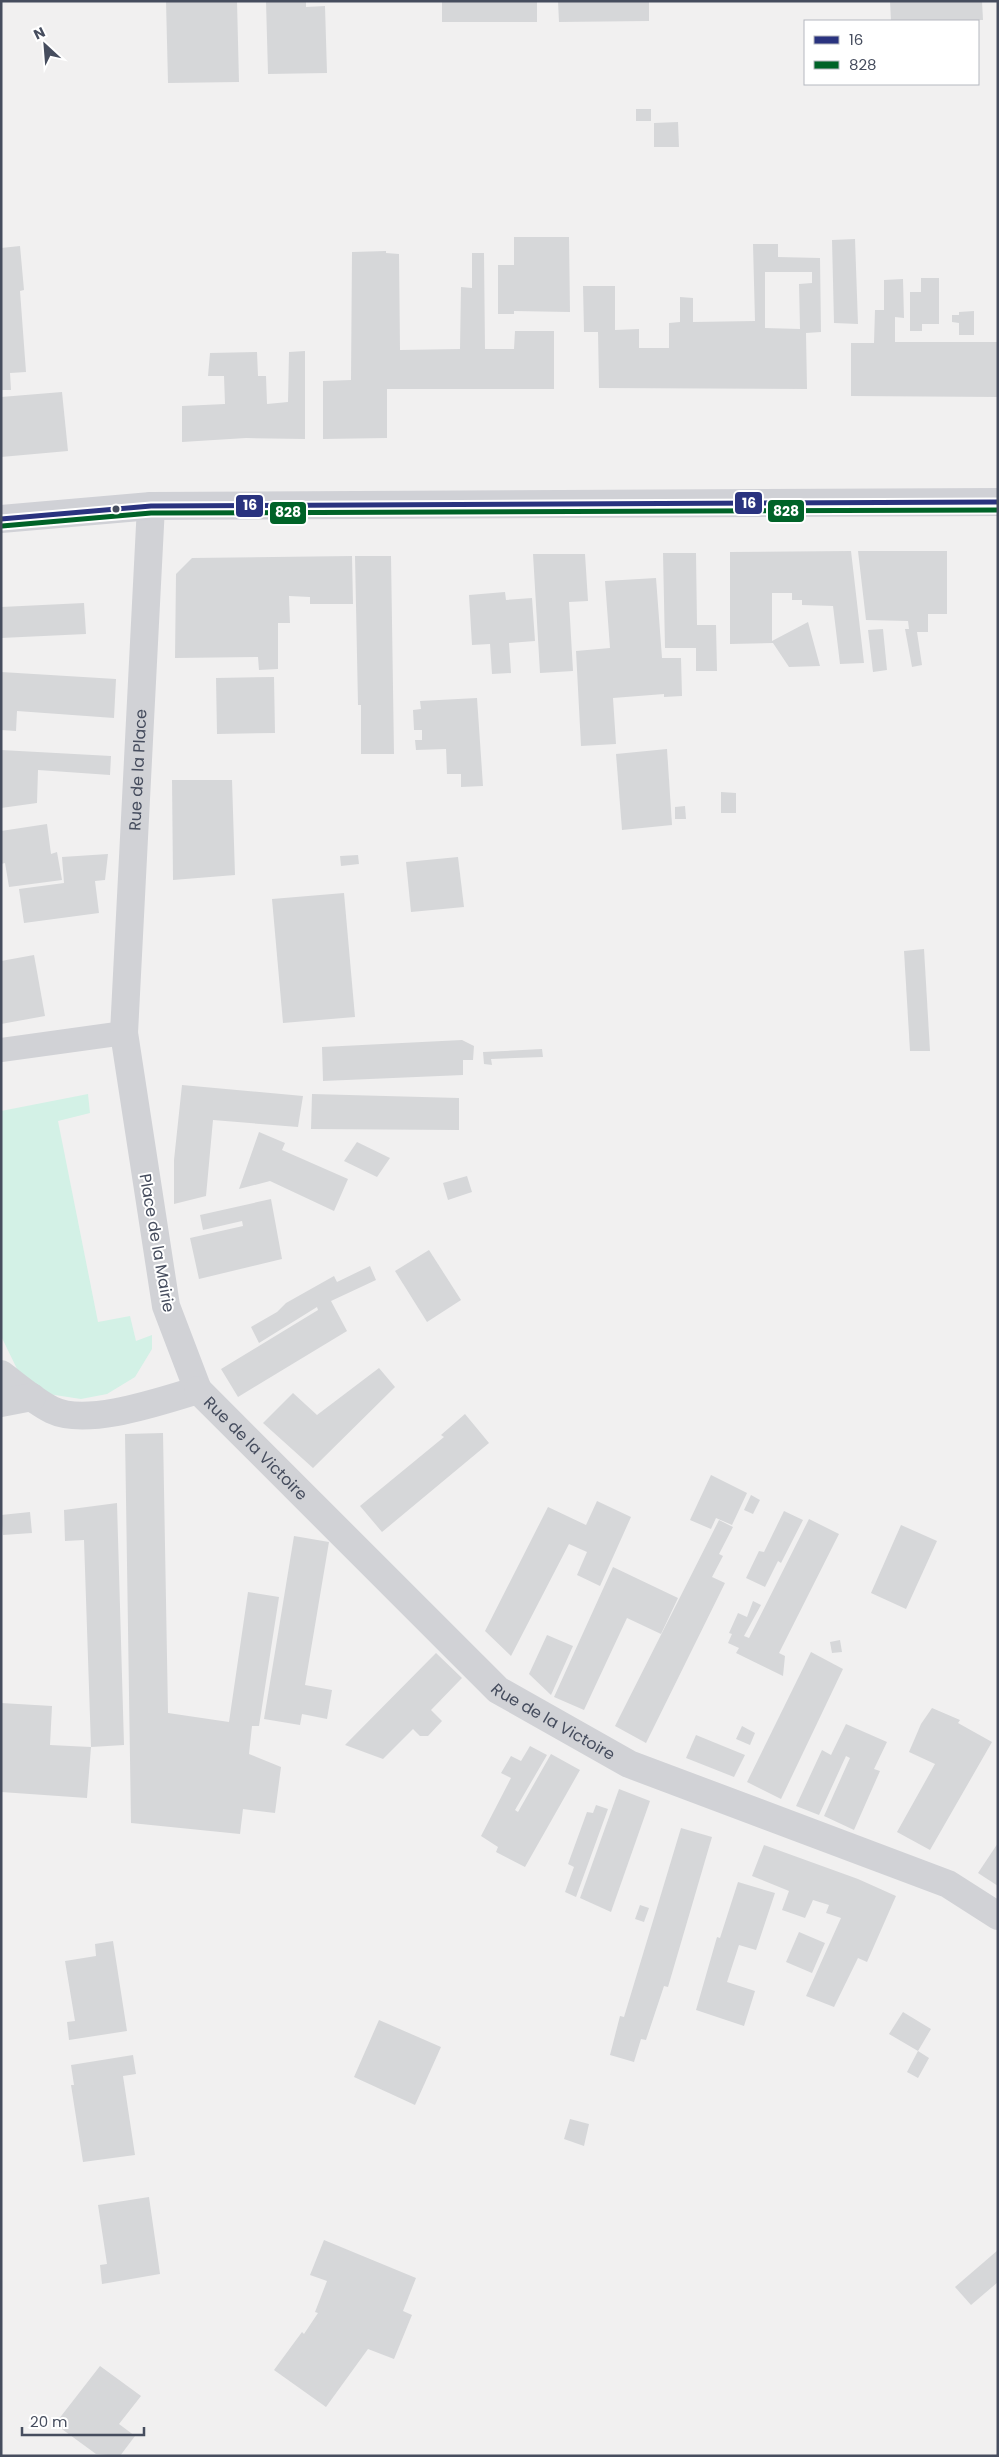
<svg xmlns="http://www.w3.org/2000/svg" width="999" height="2457" viewBox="0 0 999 2457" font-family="Poppins,sans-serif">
	<rect width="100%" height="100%" fill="#f1f0f0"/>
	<polygon fill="#d3f1e6" points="88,1094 90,1113 58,1121 98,1322 130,1316 136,1341 152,1335 152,1349 135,1377 107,1394 81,1399 48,1394 19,1373 1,1336 1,1111"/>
	<g fill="#d6d7d9" fill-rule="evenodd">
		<polygon points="166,1 237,1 239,82 168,83"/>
		<polygon points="266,1 306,1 306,7 325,6 327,73 268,74"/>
		<rect x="442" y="1" width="95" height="21"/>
		<polygon points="558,1 649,1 649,21 559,22"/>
		<polygon points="890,1 982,1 983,20 891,21"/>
		<rect x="636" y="109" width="15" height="12"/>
		<polygon points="678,122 679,147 654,147 654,123"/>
		<polygon points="514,237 569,237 570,312 514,311 514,314 498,314 498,265 514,265"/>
		<polygon points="855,239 858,324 834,323 832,240"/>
		<path d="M 753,244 L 778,244 L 778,257 L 820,258 L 821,332 L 806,333 L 807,389 L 599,388 L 598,332 L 584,332 L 583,286 L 615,286 L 615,330 L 639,329 L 639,348 L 669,348 L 669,323 L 680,322 L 680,297 L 693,298 L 693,322 L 755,321 ZM 765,272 L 812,272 L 812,283 L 799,284 L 800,329 L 765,328 Z"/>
		<polygon points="20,246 24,290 20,291 26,372 10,373 11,390 1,390 1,248"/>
		<polygon points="386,251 386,253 399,254 400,350 460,349 461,287 472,288 472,253 484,253 485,349 514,349 515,331 554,331 554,389 387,389 387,438 323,439 323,381 351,380 352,252"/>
		<polygon points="921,278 939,278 939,324 922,324 922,331 910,331 910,292 921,292"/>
		<polygon points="903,279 904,318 895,317 895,342 998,342 998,397 851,396 851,343 874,343 875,310 884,310 884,280"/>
		<polygon points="974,311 974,335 959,335 959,323 952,322 952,315 959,315 959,312"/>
		<polygon points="305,351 305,439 246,438 182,442 182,406 225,404 224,376 208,376 210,353 257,352 258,376 266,376 267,404 288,402 289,352"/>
		<polygon points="62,392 68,451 1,457 1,397"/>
		<polygon points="851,551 864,663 840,664 833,606 802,605 802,600 792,600 792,593 772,593 772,641 808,622 820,666 789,667 773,643 730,644 730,552"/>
		<polygon points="858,551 947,551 947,614 928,614 928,632 917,632 922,665 912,667 905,629 909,629 908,621 866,620"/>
		<polygon points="663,553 696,553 697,625 716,625 717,671 696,671 696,648 665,648"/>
		<polygon points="533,554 585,554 588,601 569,602 573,671 540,673"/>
		<polygon points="352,556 353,604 310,604 310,597 289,596 290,623 278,623 278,669 259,670 258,657 175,658 176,574 192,558"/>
		<polygon points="355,556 391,556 394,754 361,754 361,705 358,705"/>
		<polygon points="656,578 662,658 681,658 682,696 664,697 664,694 613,698 616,744 581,746 576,651 610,648 605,581"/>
		<polygon points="505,592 506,600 532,598 535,641 509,643 511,673 492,674 490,644 472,645 469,595"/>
		<polygon points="84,603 86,634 1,638 1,607"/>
		<polygon points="883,629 887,670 873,672 868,630"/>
		<polygon points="1,672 116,679 114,718 17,711 16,731 1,730"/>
		<polygon points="274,677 275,733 217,734 216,678"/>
		<polygon points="477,698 483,786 461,787 461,774 447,774 446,749 416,750 415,740 422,740 422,730 414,730 413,710 421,709 420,701"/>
		<polygon points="667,749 672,825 622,830 616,754"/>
		<polygon points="1,750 111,756 110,775 38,770 37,803 1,808"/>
		<polygon points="172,780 232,780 235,875 173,880"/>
		<polygon points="721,792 736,793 736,813 721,813"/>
		<polygon points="685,806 686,819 675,819 675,807"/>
		<polygon points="47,824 51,854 57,852 62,880 9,887 5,863 1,864 1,831"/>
		<polygon points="108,854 105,880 95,881 99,913 24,923 19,889 64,883 62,857"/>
		<polygon points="358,855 359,864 341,866 340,856"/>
		<polygon points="458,857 464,907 411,912 406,862"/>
		<polygon points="344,893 355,1017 283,1023 272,899"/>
		<polygon points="924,949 930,1051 910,1051 904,951"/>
		<polygon points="34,955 45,1016 1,1024 1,961"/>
		<polygon points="462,1040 474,1046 473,1060 463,1060 463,1075 323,1081 322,1047"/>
		<polygon points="542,1049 543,1057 491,1059 492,1065 484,1064 483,1052"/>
		<polygon points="182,1085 303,1096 298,1127 213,1120 206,1196 174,1204 174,1160"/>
		<polygon points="312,1094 459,1098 459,1130 311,1129"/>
		<polygon points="259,1132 285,1143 282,1150 348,1179 334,1211 270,1181 239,1189"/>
		<polygon points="357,1142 390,1158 377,1177 344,1161"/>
		<polygon points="467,1176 472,1192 448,1200 443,1183"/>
		<polygon points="271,1199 282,1259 199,1279 190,1238 243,1226 242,1221 203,1230 200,1215"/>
		<polygon points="429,1250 461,1300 427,1322 395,1271"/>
		<polygon points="370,1266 376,1280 331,1301 347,1331 238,1397 221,1369 318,1310 317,1307 259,1343 251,1327 277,1312 286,1303 334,1276 337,1282"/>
		<polygon points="379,1368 395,1387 313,1468 263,1423 293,1393 317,1415"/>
		<polygon points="465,1414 489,1443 382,1532 360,1506 444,1437 441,1435"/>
		<polygon points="163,1433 168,1713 229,1722 248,1592 279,1597 259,1726 252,1726 249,1754 281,1767 275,1813 243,1809 240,1834 131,1823 125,1434"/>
		<polygon points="711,1475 747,1493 732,1525 716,1518 711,1529 690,1520"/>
		<polygon points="751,1495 760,1500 753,1514 744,1510"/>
		<polygon points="597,1501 631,1517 600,1586 577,1575 587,1552 569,1544 511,1656 485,1631 548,1507 586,1525"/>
		<polygon points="117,1503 124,1745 91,1747 84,1540 65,1541 64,1510"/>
		<polygon points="784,1511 803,1520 781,1563 778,1561 765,1587 746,1578 759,1551 764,1552"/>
		<polygon points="30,1512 32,1533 3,1535 1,1515"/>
		<polygon points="809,1519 839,1534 779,1653 785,1656 783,1676 736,1653 739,1648 728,1643 732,1634 729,1633 738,1613 747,1617 753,1601 761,1605 744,1636 749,1638"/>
		<polygon points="719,1520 733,1527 719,1554 723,1556 712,1577 725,1583 646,1743 615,1726"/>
		<polygon points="901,1525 937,1541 906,1609 871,1593"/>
		<polygon points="294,1536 329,1542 305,1685 332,1690 327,1719 302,1714 300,1725 264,1719"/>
		<polygon points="613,1567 678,1598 661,1634 627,1618 584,1710 554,1697"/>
		<polygon points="547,1635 573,1646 551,1695 529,1674"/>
		<polygon points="840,1640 842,1652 832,1653 830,1642"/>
		<polygon points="811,1652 843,1669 781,1799 747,1782"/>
		<polygon points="436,1653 462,1678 431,1710 442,1721 428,1736 420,1736 413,1729 383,1759 345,1745"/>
		<polygon points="1,1703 52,1706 50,1745 91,1747 87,1798 1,1792"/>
		<polygon points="932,1708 960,1720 958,1723 992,1742 930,1850 897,1832 935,1764 909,1752 921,1724"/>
		<polygon points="846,1724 887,1742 874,1769 880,1771 854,1830 824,1816 850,1758 846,1756 819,1815 796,1806 822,1750 831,1755"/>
		<polygon points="742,1726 755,1733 750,1745 736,1739"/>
		<polygon points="696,1735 745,1755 734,1777 686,1758"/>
		<polygon points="530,1746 547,1755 515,1810 518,1812 551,1754 580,1770 525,1867 496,1852 498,1847 481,1836 511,1778 501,1773 511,1756 521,1761"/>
		<polygon points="619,1789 650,1801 611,1912 580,1898"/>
		<polygon points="596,1805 608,1809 576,1897 565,1892 574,1867 568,1864 587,1812 593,1813"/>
		<polygon points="681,1828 712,1837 668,1987 664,1986 646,2040 641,2039 634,2062 610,2055 620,2016 624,2017"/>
		<polygon points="998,1843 998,1886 978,1873"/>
		<polygon points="764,1845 858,1879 896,1896 867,1962 858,1958 834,2007 806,1996 841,1918 826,1913 829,1905 813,1900 805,1918 782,1910 789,1891 752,1876"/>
		<polygon points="738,1882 775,1893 756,1950 739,1945 727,1982 755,1991 744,2026 696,2010 717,1937 720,1938"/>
		<polygon points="640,1905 649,1908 644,1922 635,1919"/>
		<polygon points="799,1932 825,1943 812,1973 786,1962"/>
		<polygon points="113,1941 127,2031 69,2040 67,2022 75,2021 65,1961 96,1956 95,1944"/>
		<polygon points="903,2012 931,2029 918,2051 929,2058 918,2078 907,2072 918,2051 889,2034"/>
		<polygon points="379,2020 441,2047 415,2105 354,2077"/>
		<polygon points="133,2055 136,2074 123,2076 135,2155 83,2162 71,2085 74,2085 71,2065"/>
		<polygon points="570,2119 589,2124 584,2146 564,2139"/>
		<polygon points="149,2197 160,2274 102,2284 100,2265 107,2264 98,2205"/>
		<polygon points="324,2240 416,2278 403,2311 412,2315 394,2359 368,2349 326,2407 274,2370 302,2332 304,2334 318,2313 315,2312 327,2281 310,2275"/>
		<polygon points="998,2250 998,2282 971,2305 955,2287"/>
		<polygon points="100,2366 141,2396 119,2424 135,2436 120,2456 96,2454 55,2424"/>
	</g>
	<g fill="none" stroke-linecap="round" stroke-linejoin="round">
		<polyline stroke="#d1d2d6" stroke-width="24" points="1,1050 124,1033"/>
		<g stroke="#d1d2d6" stroke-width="28">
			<path id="s1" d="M 1,1374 C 17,1386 34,1401 52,1410 C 87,1427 161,1401 198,1390 L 166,1306 L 124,1033 L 151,506"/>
			<path id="s2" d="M 198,1390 L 498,1690 L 629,1764 L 948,1884 L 998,1916"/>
			<polyline points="1,1403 32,1397"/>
		</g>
		<polyline stroke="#d0d1d6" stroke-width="28" points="1,519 151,506 998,502"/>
		<defs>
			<polyline id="bus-1" points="1,519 151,506 998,502"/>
			<polyline id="bus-2" points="2,526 151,513 998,510"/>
		</defs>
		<use href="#bus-1" stroke="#fff" stroke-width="9"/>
		<use href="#bus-2" stroke="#fff" stroke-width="9"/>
		<use href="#bus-1" stroke="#2a337f" stroke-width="5"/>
		<use href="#bus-2" stroke="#006328" stroke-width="5"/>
	</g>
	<circle fill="#464d5e" stroke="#fff" stroke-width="2" cx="116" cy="509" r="4.5"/>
	<g text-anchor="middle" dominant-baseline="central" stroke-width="4" stroke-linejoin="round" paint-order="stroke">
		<g font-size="16" fill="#464d5e" stroke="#fff">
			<text stroke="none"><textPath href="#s1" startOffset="842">Rue de la Place</textPath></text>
			<text transform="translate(157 1243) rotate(80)">Place de la Mairie</text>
			<text stroke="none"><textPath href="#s2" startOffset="82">Rue de la Victoire</textPath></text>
			<text stroke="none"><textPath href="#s2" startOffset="488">Rue de la Victoire</textPath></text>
		</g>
	</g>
	<g stroke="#fff" stroke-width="2">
		<rect x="734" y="491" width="29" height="24" rx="5" fill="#2a337f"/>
		<rect x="235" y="494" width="29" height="24" rx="5" fill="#2a337f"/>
		<rect x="767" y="499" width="38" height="24" rx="5" fill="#006328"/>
		<rect x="269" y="501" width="38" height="24" rx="5" fill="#006328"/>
	</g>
	<g font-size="14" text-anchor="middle" font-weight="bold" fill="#fff">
		<text x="749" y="508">16</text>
		<text x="250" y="510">16</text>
		<text x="786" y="516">828</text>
		<text x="288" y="517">828</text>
	</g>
	<rect width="999" height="2457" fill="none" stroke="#464d5e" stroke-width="5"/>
	<rect x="804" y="20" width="175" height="65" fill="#ffffff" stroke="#b5b8bf"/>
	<rect x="814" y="36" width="25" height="8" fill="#2a337f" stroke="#b5b8bf"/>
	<text x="849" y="45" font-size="15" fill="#464d5e">16</text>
	<rect x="814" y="61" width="25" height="8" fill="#006328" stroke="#b5b8bf"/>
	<text x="849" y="70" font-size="15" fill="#464d5e">828</text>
	<g transform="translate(45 45) rotate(334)" stroke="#ffffff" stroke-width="4" paint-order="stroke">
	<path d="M0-4L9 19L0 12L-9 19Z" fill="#464d5e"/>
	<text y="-8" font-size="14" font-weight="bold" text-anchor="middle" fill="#464d5e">N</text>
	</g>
	<path d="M22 2427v8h122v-8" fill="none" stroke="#464d5e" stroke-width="2.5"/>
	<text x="30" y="2427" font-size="15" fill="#464d5e" stroke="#ffffff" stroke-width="4" paint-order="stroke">20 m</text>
</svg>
